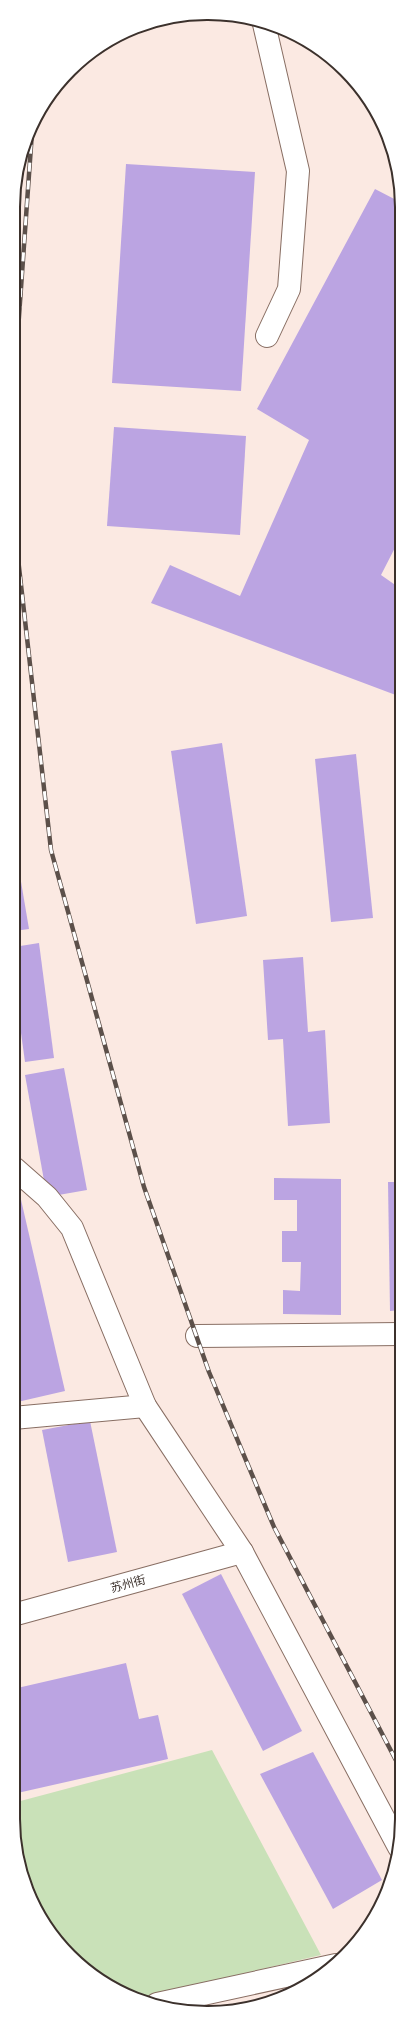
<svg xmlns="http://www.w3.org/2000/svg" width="415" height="2026" viewBox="0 0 415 2026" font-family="'Fira Sans Condensed','Noto Sans SC',sans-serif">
	<rect width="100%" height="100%" fill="#fbe9e2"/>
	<polygon fill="#c9e1b8" points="212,1750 321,1955 137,1999 133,1998 70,1956 28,1893 13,1819 13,1803"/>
	<g fill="#bba4e2">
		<polygon points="126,164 255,172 241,391 112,383"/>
		<polygon points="375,189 402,203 401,536 381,575 401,589 401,697 151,603 170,565 240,596 309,440 257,409"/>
		<polygon points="114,427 246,436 240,535 107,526"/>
		<polygon points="222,743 247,916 196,924 171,751"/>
		<polygon points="356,754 373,918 331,922 315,759"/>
		<polygon points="14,840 29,929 14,931"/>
		<polygon points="39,943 54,1058 25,1062 14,982 14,947"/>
		<polygon points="303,957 308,1032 325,1030 330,1123 288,1126 283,1039 268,1040 263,960"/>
		<polygon points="64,1068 87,1190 47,1197 25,1075"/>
		<polygon points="274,1178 341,1179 341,1315 283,1314 283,1290 300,1291 301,1262 282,1262 282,1231 297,1231 297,1200 274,1200"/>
		<polygon points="388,1182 401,1182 401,1310 390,1311"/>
		<polygon points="19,1191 65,1391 13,1403 14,1192"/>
		<polygon points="90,1421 117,1552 68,1562 42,1430"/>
		<polygon points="221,1574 302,1731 263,1751 182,1594"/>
		<polygon points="126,1663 139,1719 158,1715 168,1759 13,1794 13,1689"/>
		<polygon points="313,1752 382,1880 333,1909 260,1774"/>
	</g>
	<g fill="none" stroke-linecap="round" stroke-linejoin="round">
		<defs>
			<g id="minor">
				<polyline points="264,24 298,171 289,289 267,336"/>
				<polyline points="14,1168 47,1197 72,1228 145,1406 242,1552 399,1847"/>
				<polyline points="197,1336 401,1334"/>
				<polyline points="13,1418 145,1406"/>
				<polyline points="13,1615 242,1552"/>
				<polyline points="157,2004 336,1965"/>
			</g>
		</defs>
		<use href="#minor" stroke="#886e63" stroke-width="24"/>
		<use href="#minor" stroke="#fff" stroke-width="22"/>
		<defs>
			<g id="rail">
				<polyline points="14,387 32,132"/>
				<polyline points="14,523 51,850 144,1187 209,1372 274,1527 400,1768"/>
			</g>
		</defs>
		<use href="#rail" stroke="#5c504a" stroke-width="4.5"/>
		<use href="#rail" stroke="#fff" stroke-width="3" stroke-dasharray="9" stroke-linecap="butt"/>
	</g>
	<g text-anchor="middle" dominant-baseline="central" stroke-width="3" stroke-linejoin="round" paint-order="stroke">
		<g font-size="12" fill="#3c312c" stroke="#fff">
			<text transform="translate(128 1584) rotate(-15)">苏州街</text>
		</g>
	</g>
	<path d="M0 0H415V2026H0ZM207 20H208A187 187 0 0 1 395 207V1819A187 187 0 0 1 208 2006H207A187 187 0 0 1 20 1819V207A187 187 0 0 1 207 20Z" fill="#fff" fill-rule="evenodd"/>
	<path fill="none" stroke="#3c312c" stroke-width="2" d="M207 20H208A187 187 0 0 1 395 207V1819A187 187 0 0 1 208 2006H207A187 187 0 0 1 20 1819V207A187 187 0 0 1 207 20Z"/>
</svg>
